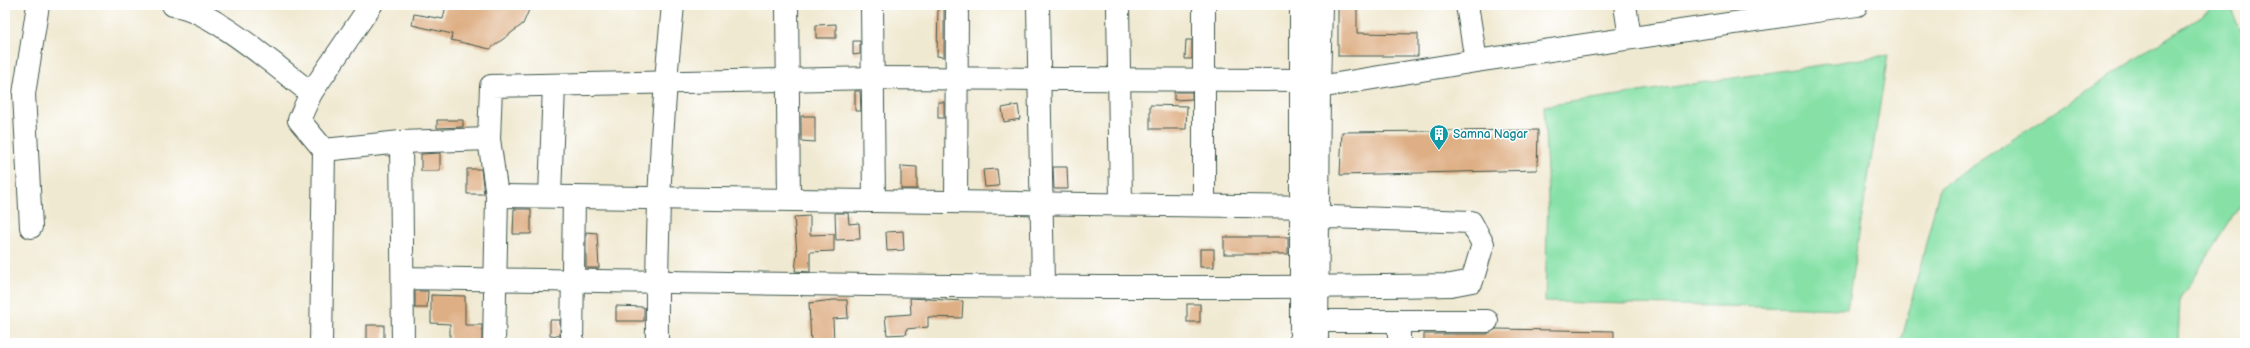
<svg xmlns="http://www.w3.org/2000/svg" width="2250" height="348" viewBox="0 0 2250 348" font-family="'Balsamiq Sans',sans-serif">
	<rect width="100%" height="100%" fill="#fff"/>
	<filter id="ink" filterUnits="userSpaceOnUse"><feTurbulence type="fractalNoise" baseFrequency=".025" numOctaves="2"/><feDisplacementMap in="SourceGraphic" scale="8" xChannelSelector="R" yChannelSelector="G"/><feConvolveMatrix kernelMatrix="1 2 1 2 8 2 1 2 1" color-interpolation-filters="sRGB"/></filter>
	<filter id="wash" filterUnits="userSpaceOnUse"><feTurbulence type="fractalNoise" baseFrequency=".012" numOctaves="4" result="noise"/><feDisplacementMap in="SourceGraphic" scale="16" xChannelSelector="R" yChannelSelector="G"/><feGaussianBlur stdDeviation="0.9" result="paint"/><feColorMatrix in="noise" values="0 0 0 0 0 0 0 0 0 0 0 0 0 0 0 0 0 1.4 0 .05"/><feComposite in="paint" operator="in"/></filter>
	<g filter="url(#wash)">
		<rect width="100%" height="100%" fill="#f0e9d1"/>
		<g fill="#87e1a7" stroke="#538f6e">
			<polygon points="2218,5 2229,5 2245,39 2245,198 2180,298 2178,343 1901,343 1940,187"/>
			<polygon points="1888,55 1847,309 1545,302 1548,197 1544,106"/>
		</g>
		<g id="blocks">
			<g fill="#deaf84">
				<polygon points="446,5 531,5 523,24 490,49 451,40 452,34 412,25 414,14 443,19"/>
				<polygon points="938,5 944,5 944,57 937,56"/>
				<polygon points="1338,5 1357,5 1357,33 1418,34 1418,56 1338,56"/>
				<polygon points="836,24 836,38 816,38 816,25"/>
				<polygon points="1186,40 1192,40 1192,59 1185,59"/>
				<polygon points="853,41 860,41 860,54 853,55"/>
				<polygon points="855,91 860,91 861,111 855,111"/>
				<polygon points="1174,92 1192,92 1192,99 1174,100"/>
				<rect x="938" y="102" width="6" height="16"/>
				<polygon points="1018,105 1020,119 1004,122 1002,108"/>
				<polygon points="1150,105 1187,106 1186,129 1150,129"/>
				<polygon points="801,116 815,116 815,142 801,141"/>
				<polygon points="437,120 463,120 463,127 437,128"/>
				<polygon points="1538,130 1537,170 1340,175 1342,132"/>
				<polygon points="440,153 440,171 421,171 421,154"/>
				<polygon points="901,166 917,167 917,189 901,189"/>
				<polygon points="1053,167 1067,167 1068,189 1054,189"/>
				<polygon points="467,169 481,169 484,194 467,194"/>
				<polygon points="997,169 999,186 985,187 983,170"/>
				<polygon points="514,209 531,209 531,234 513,234"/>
				<polygon points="835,213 848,213 849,224 859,223 860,239 836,240"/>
				<polygon points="810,216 810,235 834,234 834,251 810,252 810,272 795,271 797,253 794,217"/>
				<polygon points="903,231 904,250 887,251 886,232"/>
				<polygon points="586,232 597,233 599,268 586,268"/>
				<rect x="1224" y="237" width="64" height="17"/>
				<rect x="1200" y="249" width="14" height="18"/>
				<polygon points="415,291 428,291 427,308 415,308"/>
				<polygon points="431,295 465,296 465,325 482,325 482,343 450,343 450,324 431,323"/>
				<polygon points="910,298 963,301 962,318 928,317 928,327 906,329 907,334 887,335 885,316 911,314"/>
				<polygon points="833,300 847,300 848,318 833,319 834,343 811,343 809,303"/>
				<rect x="1187" y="304" width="13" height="18"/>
				<polygon points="616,306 644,307 644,321 616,321"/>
				<polygon points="550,320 560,320 560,336 550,335"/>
				<rect x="367" y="325" width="17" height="18"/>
				<polygon points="1496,329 1614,331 1614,343 1424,343 1424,334 1487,334"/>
			</g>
		</g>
	</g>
	<g filter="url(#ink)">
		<use href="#blocks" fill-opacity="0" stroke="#3e574c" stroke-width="1"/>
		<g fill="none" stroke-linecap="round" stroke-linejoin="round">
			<defs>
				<g id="minor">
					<path d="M 173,5 C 210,8 279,69 311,93 L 371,5"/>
					<polyline points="787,5 789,199"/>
					<polyline points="872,5 874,201"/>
					<polyline points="1038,5 1043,285"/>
					<polyline points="1118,5 1121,204"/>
					<polyline points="1204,5 1204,205"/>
					<polyline points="1467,5 1476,61"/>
					<polyline points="1625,5 1630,38"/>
					<polyline points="1301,90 1476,61 1857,5"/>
					<polyline points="311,93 299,120 324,150"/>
					<polyline points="401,142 403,343"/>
					<polyline points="497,196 1318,207"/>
					<polyline points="550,196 554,85"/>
					<polyline points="956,202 957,5"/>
					<polyline points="31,227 24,94 38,5"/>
					<path d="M 403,278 C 752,283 1102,291 1451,285 L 1472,281 L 1483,244 L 1471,222 L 1330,217 L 1317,219"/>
					<polyline points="1317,321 1487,321"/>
					<polyline points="321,343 324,150 401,142 489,139"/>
					<polyline points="494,343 497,196 489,139 491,86 873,78 1301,80"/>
					<polyline points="572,343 574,197"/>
					<path d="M 657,343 C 656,230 661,118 673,5"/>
					<polyline points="1301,343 1301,5"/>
					<polyline points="1317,343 1319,88 1321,5"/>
					<polyline points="1399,343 1399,321"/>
				</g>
			</defs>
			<use href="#minor" stroke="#3e574c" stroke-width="24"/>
			<use href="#minor" stroke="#fff" stroke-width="22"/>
		</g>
	</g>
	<defs>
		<symbol id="building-pin" viewBox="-11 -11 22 30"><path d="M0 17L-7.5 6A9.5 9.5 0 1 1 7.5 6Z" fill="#0f9aa8" stroke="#fff"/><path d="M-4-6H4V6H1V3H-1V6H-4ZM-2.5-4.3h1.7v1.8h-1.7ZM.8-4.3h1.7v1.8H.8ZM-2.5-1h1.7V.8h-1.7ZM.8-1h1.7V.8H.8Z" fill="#fff"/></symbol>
	</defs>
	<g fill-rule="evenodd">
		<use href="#building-pin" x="1428" y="123" width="22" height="30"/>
	</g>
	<g text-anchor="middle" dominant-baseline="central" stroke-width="3" stroke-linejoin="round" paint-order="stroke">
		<g font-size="12" fill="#0d838f" stroke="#fff" text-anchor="start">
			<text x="1453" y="134">Samna Nagar</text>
		</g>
	</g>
	<rect width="2250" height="348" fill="none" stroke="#fff" stroke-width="20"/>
</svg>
